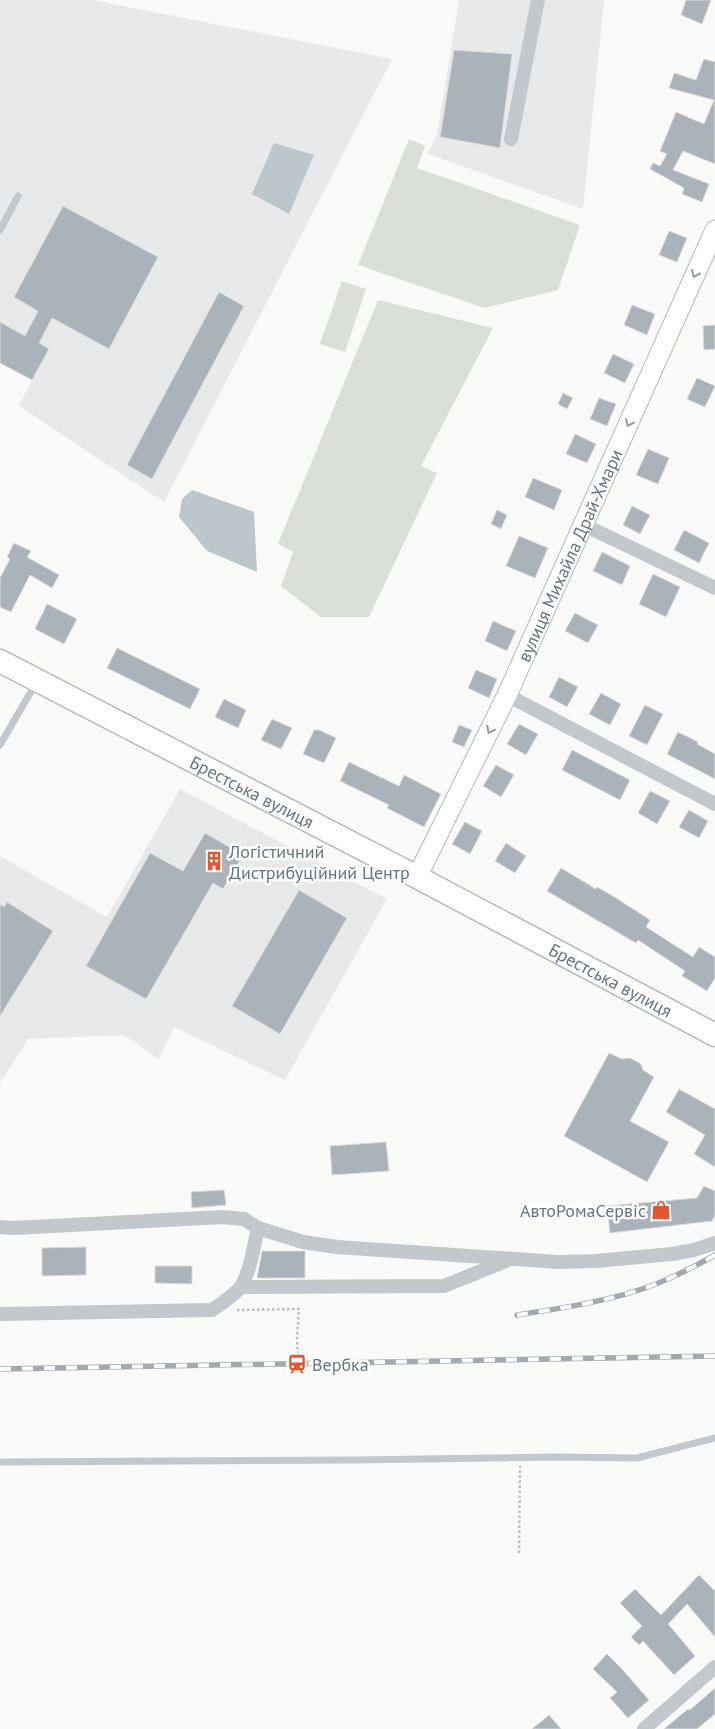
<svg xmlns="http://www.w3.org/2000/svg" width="715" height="1729" viewBox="0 0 715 1729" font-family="'PT Sans',sans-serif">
	<rect width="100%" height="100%" fill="#fafaf8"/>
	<g fill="#e8e9e9">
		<polygon points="0,0 93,0 392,59 164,502 19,406 32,380 0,363"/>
		<polygon points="459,0 604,0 583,209 428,154 437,134"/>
		<polygon points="180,789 387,899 285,1080 174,1027 159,1059 124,1035 28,1039 0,1083 0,856 107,917"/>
	</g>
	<g fill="#dadfd7">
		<polygon points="409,139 425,146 417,168 580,225 558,290 485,308 358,265"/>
		<polygon points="342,281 366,289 345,352 320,344"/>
		<polygon points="378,300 493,328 421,466 437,473 369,617 321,617 281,586 293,552 278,544"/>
	</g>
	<g fill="#bbc7cb">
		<polygon points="274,143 314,155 289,214 252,194"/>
		<polygon points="192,490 254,512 257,572 207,551 179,517 182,499"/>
	</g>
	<g fill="#aab3b9" stroke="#dcdcda">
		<polygon points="686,0 711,0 702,24 681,15"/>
		<polygon points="454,50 512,54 500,148 440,137"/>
		<polygon points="704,59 715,62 715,164 683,151 673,170 709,184 702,202 682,194 684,188 650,169 653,163 660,166 667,154 660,151 676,112 704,124 714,100 669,88 674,73 696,80"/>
		<polygon points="63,206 158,257 109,349 52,318 39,343 49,349 32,380 0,363 0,322 25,336 38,311 14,297"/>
		<polygon points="669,231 687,238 677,262 659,255"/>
		<polygon points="219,292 244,306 152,479 127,465"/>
		<polygon points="632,305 655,314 647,335 624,325"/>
		<polygon points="715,325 715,349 704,350 703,326"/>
		<polygon points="613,354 634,364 625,383 604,373"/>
		<polygon points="697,378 715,386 705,407 687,399"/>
		<polygon points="563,393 573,398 567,409 558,404"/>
		<polygon points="599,398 616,404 607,426 590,419"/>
		<polygon points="575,434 596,444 587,463 566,454"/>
		<polygon points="648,449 669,458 658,484 636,475"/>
		<polygon points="533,478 562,490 554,510 525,497"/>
		<polygon points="632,506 650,515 640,534 623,525"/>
		<polygon points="497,510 507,515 501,529 491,524"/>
		<polygon points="684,530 709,543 699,563 674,550"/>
		<polygon points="519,536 548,548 535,578 506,566"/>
		<polygon points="14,543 31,551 27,557 59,575 52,588 30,575 11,612 0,607 0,578 10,559 7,557"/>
		<polygon points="602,552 630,566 622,585 593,571"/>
		<polygon points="653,574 680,587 666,617 639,604"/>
		<polygon points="47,604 77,619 64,644 35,629"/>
		<polygon points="575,613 598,625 588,643 565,631"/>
		<polygon points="493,621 516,631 507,651 485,641"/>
		<polygon points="117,648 200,689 190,709 107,668"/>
		<polygon points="476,670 497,679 489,698 468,688"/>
		<polygon points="559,677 578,687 567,707 549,697"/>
		<polygon points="601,693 621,704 610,725 589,714"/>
		<polygon points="224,699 246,710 238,728 215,717"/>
		<polygon points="645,705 663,714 647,745 629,736"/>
		<polygon points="272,719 292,728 281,749 261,740"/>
		<polygon points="519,724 538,734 526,755 507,744"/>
		<polygon points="459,725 472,730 464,747 452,742"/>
		<polygon points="314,730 319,730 336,738 324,763 303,754"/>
		<polygon points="678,732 698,742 697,744 715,754 715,779 667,754"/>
		<polygon points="572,750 630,780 620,800 562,770"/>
		<polygon points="349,762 399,786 404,775 441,794 424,827 387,808 389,805 340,781"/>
		<polygon points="496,765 514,775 501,797 483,786"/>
		<polygon points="650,791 670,801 657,824 638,813"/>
		<polygon points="689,810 708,821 699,838 679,827"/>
		<polygon points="465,822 482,831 470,854 452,844"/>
		<polygon points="205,833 243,855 223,889 213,883 146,999 86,966 150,853 183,871"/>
		<polygon points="506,843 526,856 515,873 495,861"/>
		<polygon points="561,868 596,889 597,887 616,898 650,920 646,927 693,957 699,947 715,957 715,978 707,991 682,976 685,971 638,940 636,943 547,891"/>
		<polygon points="299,890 347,918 280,1034 232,1006"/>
		<polygon points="7,902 53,931 0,1016 0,904 4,907"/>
		<polygon points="609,1053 622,1059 630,1058 641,1064 643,1070 654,1077 630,1121 669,1142 647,1182 564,1136"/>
		<polygon points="679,1089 715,1109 715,1167 694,1154 705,1135 666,1112"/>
		<polygon points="386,1142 389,1171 332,1175 330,1146"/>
		<polygon points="704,1186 715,1191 715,1215 712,1221 610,1233 607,1206 697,1198"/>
		<polygon points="224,1190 226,1205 192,1208 191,1192"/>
		<polygon points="86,1247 86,1275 42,1276 42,1248"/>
		<polygon points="262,1251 305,1251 305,1278 257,1278"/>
		<polygon points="155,1266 192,1266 192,1284 155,1283"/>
		<polygon points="699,1575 715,1591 715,1637 687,1604 668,1624 695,1656 674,1675 643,1641 639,1645 631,1637 642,1626 620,1603 635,1589 661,1615"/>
		<polygon points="607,1654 622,1669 649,1700 628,1718 610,1698 617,1692 593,1669"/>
		<polygon points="715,1688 715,1714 697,1729 664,1729 688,1709 690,1710"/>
		<polygon points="549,1715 561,1729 532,1729"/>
	</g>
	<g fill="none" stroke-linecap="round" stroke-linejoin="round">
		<defs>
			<g id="secondary">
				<path id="s1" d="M 417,877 L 507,695 L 715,230"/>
			</g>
			<g id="trunk">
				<path id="s2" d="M 0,661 L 417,877 L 715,1035"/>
			</g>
		</defs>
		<use href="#secondary" stroke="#b3babf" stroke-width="21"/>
		<use href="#trunk" stroke="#b4b9bd" stroke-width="25"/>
		<g stroke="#bbbfc2" stroke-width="2.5" stroke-dasharray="2.5 2.5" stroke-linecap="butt">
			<polyline points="237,1310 299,1309 297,1338 298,1354"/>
			<polyline points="519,1553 520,1466"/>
		</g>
		<g stroke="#c3c8cc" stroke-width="7">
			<polyline points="0,230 18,196"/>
			<polyline points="0,745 36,683"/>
			<polyline points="0,1462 355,1460 555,1457 637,1458 715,1438"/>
		</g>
		<g stroke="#c3c8cc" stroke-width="14">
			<polyline points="511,139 538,0"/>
			<polyline points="584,525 715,588"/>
			<polyline points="507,695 715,804"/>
			<polyline points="0,1227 14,1228 223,1217 244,1219 258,1228 303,1242 337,1247 558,1262 596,1261 672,1254 694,1250 715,1243"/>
			<polyline points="241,1287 444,1286 506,1261"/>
			<path d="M 0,1314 L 212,1310 C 222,1303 232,1297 240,1288 C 250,1274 254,1245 258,1228"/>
			<polyline points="644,1729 715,1667"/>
		</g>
		<use href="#secondary" stroke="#fff" stroke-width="19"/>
		<use href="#trunk" stroke="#fff" stroke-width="22"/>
		<defs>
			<g id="rail">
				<path d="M 517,1315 C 563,1308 612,1301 656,1284 C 676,1276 696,1266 715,1255"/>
				<polyline points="0,1369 715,1356"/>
			</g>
		</defs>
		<use href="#rail" stroke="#a2aab0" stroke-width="5.5"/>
		<use href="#rail" stroke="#fff" stroke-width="4" stroke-dasharray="11" stroke-linecap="butt"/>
	</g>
	<defs><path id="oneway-chevron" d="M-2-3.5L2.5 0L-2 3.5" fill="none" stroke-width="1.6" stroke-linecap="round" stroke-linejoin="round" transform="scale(1.25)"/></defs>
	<g stroke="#939fa8">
		<use href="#oneway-chevron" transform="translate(695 274) rotate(114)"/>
		<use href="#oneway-chevron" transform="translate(629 423) rotate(114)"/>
		<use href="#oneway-chevron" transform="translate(490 730) rotate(117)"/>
	</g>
	<defs>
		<symbol id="building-bare" viewBox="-9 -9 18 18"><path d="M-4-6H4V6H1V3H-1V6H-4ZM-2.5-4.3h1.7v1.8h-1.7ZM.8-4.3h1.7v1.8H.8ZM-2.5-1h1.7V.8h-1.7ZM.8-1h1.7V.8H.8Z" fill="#e4572e" stroke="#fff" stroke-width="2.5" paint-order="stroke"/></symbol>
		<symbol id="shop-bare" viewBox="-9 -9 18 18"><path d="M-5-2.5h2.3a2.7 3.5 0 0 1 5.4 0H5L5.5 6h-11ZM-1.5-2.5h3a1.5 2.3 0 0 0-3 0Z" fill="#e4572e" stroke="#fff" stroke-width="2.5" paint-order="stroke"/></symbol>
		<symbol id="station-bare" viewBox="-9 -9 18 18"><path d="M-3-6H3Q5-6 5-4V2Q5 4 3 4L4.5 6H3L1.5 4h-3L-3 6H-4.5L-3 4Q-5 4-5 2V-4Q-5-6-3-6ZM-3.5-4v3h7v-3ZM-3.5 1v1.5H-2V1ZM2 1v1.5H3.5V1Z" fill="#e4572e" stroke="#fff" stroke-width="2.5" paint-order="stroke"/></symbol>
	</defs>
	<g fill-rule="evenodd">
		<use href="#building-bare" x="200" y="847" width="28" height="28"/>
		<use href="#shop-bare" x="647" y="1196" width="28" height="28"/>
		<use href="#station-bare" x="283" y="1350" width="28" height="28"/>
	</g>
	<g text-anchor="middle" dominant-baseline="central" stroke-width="5" stroke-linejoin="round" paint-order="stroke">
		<g font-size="18" fill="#657683" stroke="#fff">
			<text stroke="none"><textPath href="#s1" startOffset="356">вулиця Михайла Драй-Хмари</textPath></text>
			<text stroke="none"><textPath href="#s2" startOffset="284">Брестська вулиця</textPath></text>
			<text stroke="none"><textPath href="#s2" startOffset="689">Брестська вулиця</textPath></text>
		</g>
		<g font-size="18" fill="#657683" stroke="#fff" text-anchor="start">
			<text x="229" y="851">Логістичний<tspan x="229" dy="21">Дистрибуційний Центр</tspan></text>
			<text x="646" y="1210" text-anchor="end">АвтоРомаСервіс</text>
			<text x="312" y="1364">Вербка</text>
		</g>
	</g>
</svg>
